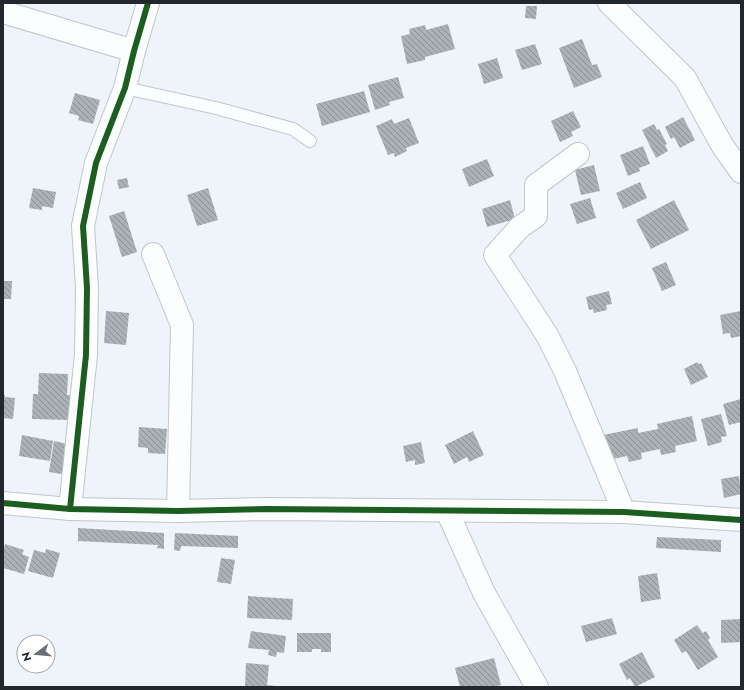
<svg xmlns="http://www.w3.org/2000/svg" width="744" height="690" viewBox="0 0 744 690" font-family="Jost,sans-serif">
	<defs>
		<pattern id="building-back-hatch" width="6" height="6" patternUnits="userSpaceOnUse"><rect width="6" height="6" fill="#abb1b5"/><path d="M-1 5l2 2M0 0l6 6M5-1l2 2" fill="none" stroke="#8b9093"/></pattern>
	</defs>
	<rect width="100%" height="100%" fill="#eef4f9"/>
	<g fill="url(#building-back-hatch)">
		<polygon points="526,6 537,6 536,19 525,18"/>
		<polygon points="448,24 455,49 425,57 425,60 407,64 401,36 410,34 409,29 425,25 426,30"/>
		<polygon points="582,39 592,65 597,64 602,77 574,88 559,48"/>
		<polygon points="535,44 542,64 522,70 515,50"/>
		<polygon points="497,58 503,78 484,84 478,64"/>
		<polygon points="398,77 404,98 389,102 390,105 375,110 368,85"/>
		<polygon points="364,91 370,112 322,126 316,104"/>
		<polygon points="75,93 100,100 93,124 78,120 79,116 69,113"/>
		<polygon points="573,111 581,127 571,132 573,136 560,142 551,121"/>
		<polygon points="683,117 695,140 680,148 674,137 671,139 665,127"/>
		<polygon points="409,118 419,143 406,148 407,151 395,157 394,153 388,155 376,126 392,119 394,124"/>
		<polygon points="654,124 657,130 659,129 667,144 665,145 668,151 656,158 642,130"/>
		<polygon points="643,146 650,164 639,168 640,171 628,176 620,155"/>
		<polygon points="487,159 494,176 469,187 462,169"/>
		<polygon points="594,165 600,191 581,195 575,170"/>
		<polygon points="127,178 129,187 119,189 117,180"/>
		<polygon points="640,182 647,198 623,209 616,193"/>
		<polygon points="33,188 56,192 53,208 42,206 42,210 29,208"/>
		<polygon points="208,188 218,220 197,226 187,195"/>
		<polygon points="590,198 596,218 577,224 570,204"/>
		<polygon points="510,200 515,219 487,227 482,209"/>
		<polygon points="674,200 689,230 651,249 636,220"/>
		<polygon points="124,211 137,252 122,257 109,216"/>
		<polygon points="666,262 676,285 662,291 652,268"/>
		<polygon points="3,281 12,281 11,299 3,299"/>
		<polygon points="609,291 612,304 606,305 607,310 594,313 593,309 589,310 586,297"/>
		<polygon points="106,311 129,313 126,345 104,343"/>
		<polygon points="741,311 741,336 731,338 730,333 723,334 720,315"/>
		<polygon points="697,362 699,364 701,363 708,377 691,385 684,369"/>
		<polygon points="39,373 68,374 67,395 71,395 70,420 32,419 33,394 38,394"/>
		<polygon points="3,394 5,395 5,397 15,398 13,419 3,418"/>
		<polygon points="741,399 741,422 729,425 723,404"/>
		<polygon points="721,414 727,436 721,437 722,442 708,446 701,419"/>
		<polygon points="692,416 697,441 675,446 676,452 661,455 660,449 641,453 642,459 629,462 627,456 608,460 603,435 638,428 638,433 658,429 657,424"/>
		<polygon points="139,427 167,429 165,454 148,453 148,448 138,447"/>
		<polygon points="473,431 484,455 469,462 467,457 454,464 445,445"/>
		<polygon points="22,435 53,441 50,461 19,456"/>
		<polygon points="54,441 72,445 67,475 49,472"/>
		<polygon points="421,442 425,463 415,465 415,460 406,462 403,446"/>
		<polygon points="739,476 741,494 724,498 721,479"/>
		<polygon points="78,528 164,533 164,549 157,548 158,545 78,541"/>
		<polygon points="175,533 238,536 238,548 181,546 180,551 174,550"/>
		<polygon points="657,537 721,540 721,552 656,548"/>
		<polygon points="5,544 24,550 22,554 29,557 24,574 3,568 3,548 4,548"/>
		<polygon points="46,549 60,553 53,578 28,571 34,550 45,553"/>
		<polygon points="221,558 235,560 231,584 217,582"/>
		<polygon points="657,573 661,599 641,602 638,576"/>
		<polygon points="248,596 293,599 292,620 247,618"/>
		<polygon points="612,618 617,634 586,642 581,626"/>
		<polygon points="741,619 741,642 721,643 721,620"/>
		<polygon points="697,625 703,633 706,631 710,638 708,640 718,657 698,670 686,651 682,653 674,640"/>
		<polygon points="251,631 286,636 284,653 277,652 276,657 268,655 269,650 248,648"/>
		<polygon points="297,633 331,633 331,652 321,652 321,649 312,649 312,652 297,652"/>
		<polygon points="642,652 655,677 635,687 630,678 627,680 619,664"/>
		<polygon points="494,658 501,685 492,687 460,687 455,668"/>
		<polygon points="246,663 269,665 267,685 276,686 276,687 245,687"/>
	</g>
	<g fill="none" stroke-linecap="round" stroke-linejoin="round">
		<defs>
			<polyline id="service" points="125,88 216,108 293,129 310,141"/>
			<g id="minor">
				<polyline points="609,3 685,78 722,145 741,172"/>
				<polyline points="3,12 134,51"/>
				<polyline points="578,154 536,185 536,216 520,227 495,255 547,335 565,371 624,512"/>
				<polyline points="153,254 182,325 178,511"/>
				<polyline points="70,509 86,355 87,288 83,226 96,163 125,88 134,51 148,3"/>
				<polyline points="447,511 484,593 537,687"/>
			</g>
			<polyline id="tertiary" points="3,503 70,509 178,511 267,509 624,512 741,520"/>
		</defs>
		<use href="#service" stroke="#c0c6ca" stroke-width="14"/>
		<use href="#minor" stroke="#c0c6ca" stroke-width="24"/>
		<use href="#tertiary" stroke="#c0c6ca" stroke-width="24"/>
		<use href="#service" stroke="#fcfdfe" stroke-width="12"/>
		<use href="#minor" stroke="#fcfdfe" stroke-width="22"/>
		<use href="#tertiary" stroke="#fcfdfe" stroke-width="22"/>
		<defs>
			<g id="cycleway">
				<polyline points="3,503 70,509 178,511 267,509 624,512 741,520"/>
				<polyline points="70,509 86,355 87,288 83,226 96,163 125,88 134,51 148,3"/>
			</g>
		</defs>
		<use href="#cycleway" stroke="#fff" stroke-width="8"/>
		<use href="#cycleway" stroke="#1b5e20" stroke-width="6"/>
	</g>
	<rect width="744" height="690" fill="none" stroke="#21272c" stroke-width="8"/>
	<g transform="translate(36 654) rotate(254)"><circle r="19" fill="#ffffff" stroke="#a6a9ab"/>
	<path d="M0-3L7 15L0 10L-7 15Z" fill="#696f74"/>
	<text y="-6" font-size="11" font-weight="bold" text-anchor="middle" fill="#21272c">N</text>
	</g>
</svg>
